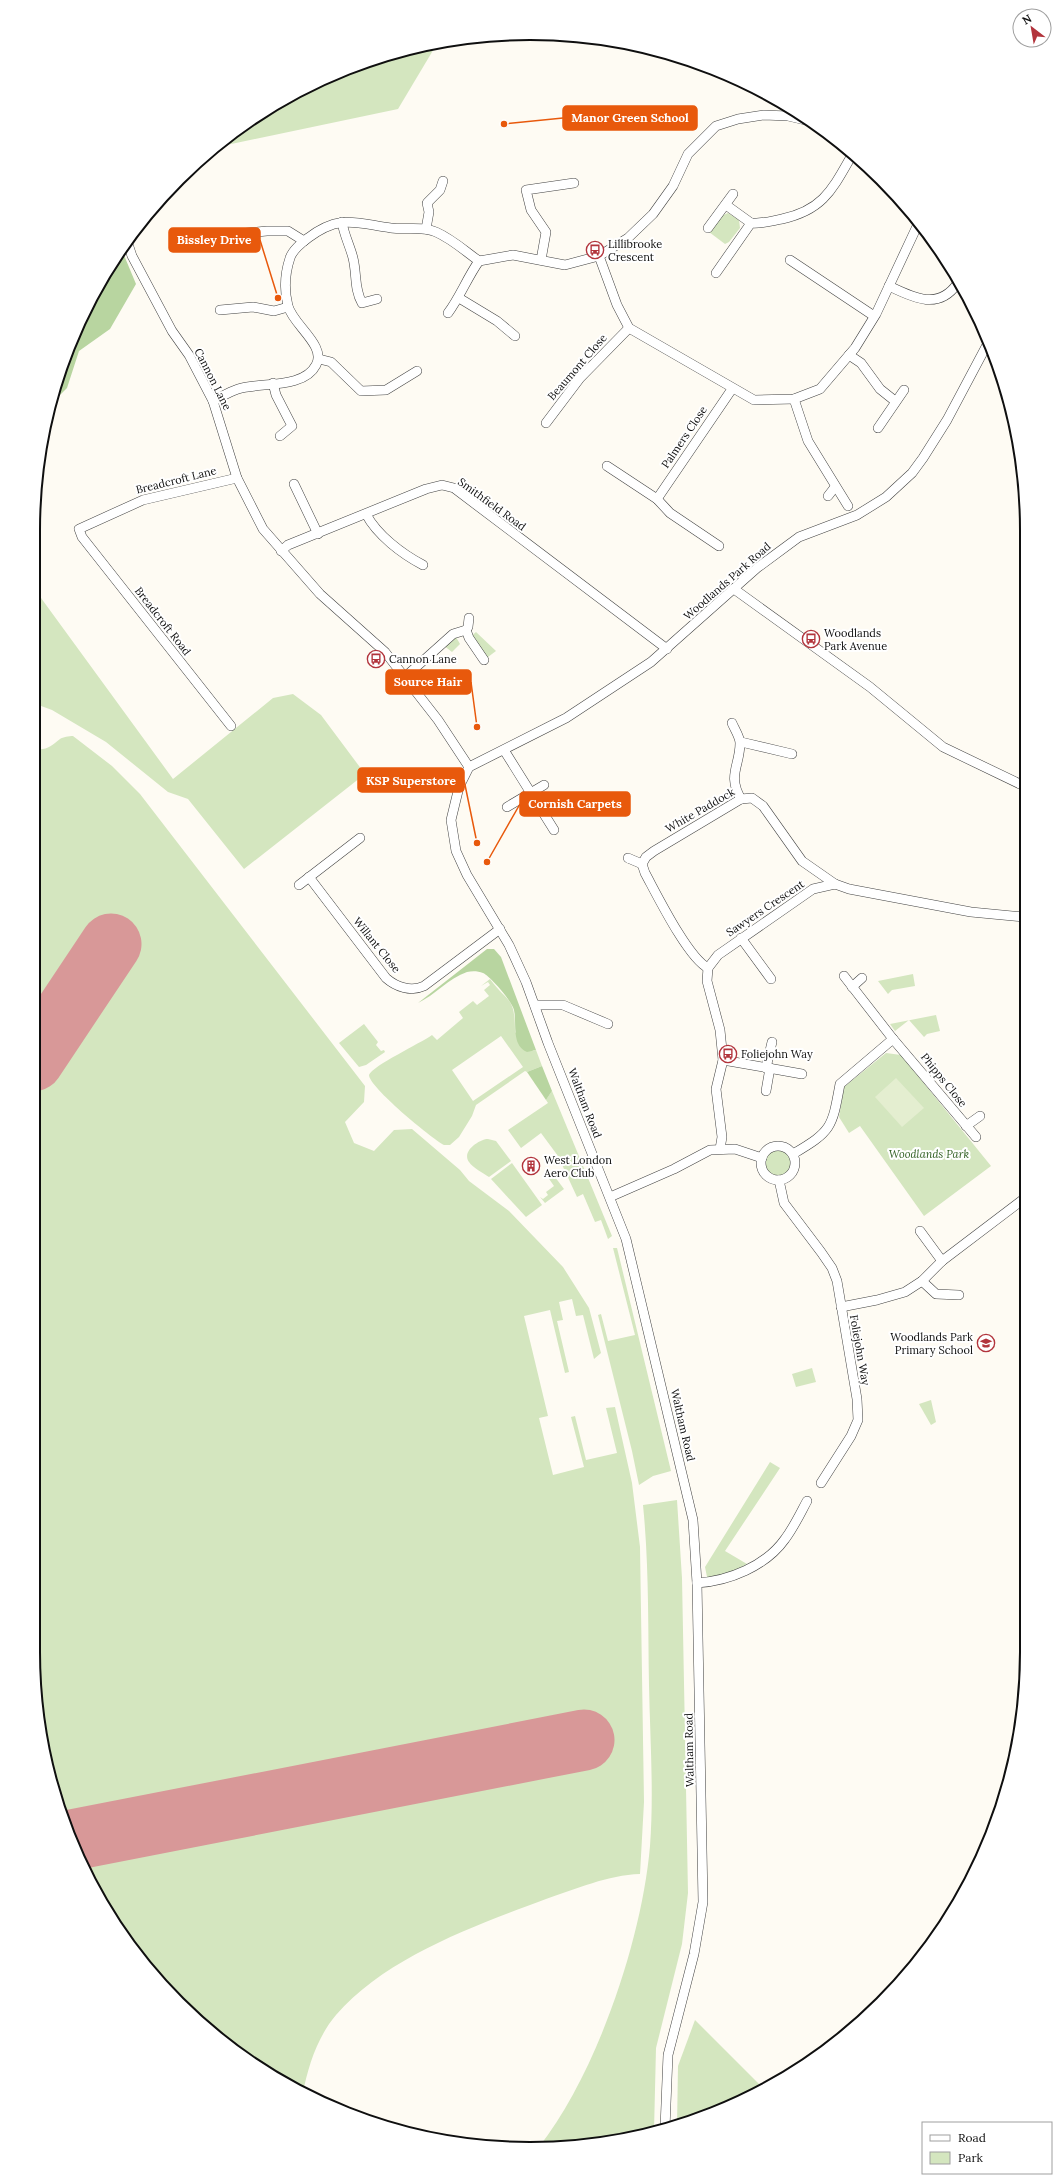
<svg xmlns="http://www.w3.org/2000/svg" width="1060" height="2182" viewBox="0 0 1060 2182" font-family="Lora,serif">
	<rect width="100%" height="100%" fill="#fefbf3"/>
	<g fill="#d4e6bf" fill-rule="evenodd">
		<polygon points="438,42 398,109 217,147 254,117 340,71"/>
		<polygon points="728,213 739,220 740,228 729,242 725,244 709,232 721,216"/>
		<polygon points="33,587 173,779 273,698 293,694 321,715 365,774 244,869 188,799 168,792 106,742 52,710 33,703"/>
		<polygon points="476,632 496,651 484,660 469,638"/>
		<polygon points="456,637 460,644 452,652 443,645"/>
		<path d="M 73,736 L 112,766 L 140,794 L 365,1086 L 364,1102 L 345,1122 L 354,1143 L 374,1151 L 394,1130 L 412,1129 L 460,1170 L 469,1181 L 509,1211 L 563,1267 L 589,1308 L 601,1353 L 594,1359 L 583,1315 L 576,1316 L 572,1299 L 559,1302 L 563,1320 L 557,1321 L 569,1372 L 565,1373 L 550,1310 L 524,1316 L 548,1416 L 539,1418 L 553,1475 L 584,1467 L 571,1417 L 575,1416 L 586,1460 L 617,1453 L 606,1408 L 615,1407 L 632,1483 L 640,1547 L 644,1802 L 640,1874 C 608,1875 576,1889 546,1899 C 476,1925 386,1957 336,2015 C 318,2036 308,2066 303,2093 L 281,2082 L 202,2026 L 136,1955 L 99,1900 L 59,1812 L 43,1749 L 33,1652 L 33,748 C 45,752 51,746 60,739 C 63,737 69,736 73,736 Z"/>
		<polygon points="913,974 915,986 892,990 888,994 878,981"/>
		<path d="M 490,979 C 508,1004 515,995 515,1032 L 533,1051 L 536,1050 L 542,1066 L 527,1072 L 525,1071 L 476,1105 L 472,1116 L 459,1137 L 450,1145 L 444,1145 C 431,1138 369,1087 369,1075 C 372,1066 421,1043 432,1035 L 437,1040 L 463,1018 L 459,1012 L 473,1001 L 477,1005 L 489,996 L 484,990 L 490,985 L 488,982 L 481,986 ZM 501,1036 L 523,1067 L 473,1101 L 452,1070 Z"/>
		<polygon points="936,1015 940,1031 927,1034 924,1037 909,1020 895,1031 890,1024"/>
		<polygon points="364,1024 378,1042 376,1045 381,1051 384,1050 385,1052 366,1065 359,1067 339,1043"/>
		<polygon points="886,1053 901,1055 991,1166 924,1216 860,1126 849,1133 839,1117 844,1087"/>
		<polygon points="552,1091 612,1236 608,1239 601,1220 595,1222 583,1194 577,1197 558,1156 541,1133 521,1148 508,1130 548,1103 546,1100"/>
		<path d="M 488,1139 L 496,1141 L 511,1161 L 489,1177 C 483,1173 473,1168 469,1162 C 461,1151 480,1139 488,1139 Z"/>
		<circle cx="778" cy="1163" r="13"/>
		<polygon points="512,1163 542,1205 526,1217 491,1179"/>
		<polygon points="549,1169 564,1189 545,1203 540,1197 543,1199 548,1195 546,1192 554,1186 545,1173"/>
		<polygon points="613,1248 617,1248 618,1252 671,1471 653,1476 639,1485 632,1451 598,1315 601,1314 608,1341 635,1335"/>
		<polygon points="812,1368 816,1382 796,1387 792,1374"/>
		<polygon points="931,1400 936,1422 931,1425 919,1404"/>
		<path d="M 770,1462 L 780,1468 L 725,1551 L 747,1564 C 735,1571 722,1577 707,1577 L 705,1567 Z"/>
		<path d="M 677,1500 L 682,1578 L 688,1893 L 682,1944 L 656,2048 L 654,2131 L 595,2145 L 539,2147 C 597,2073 642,1939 650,1846 C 654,1793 650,1738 649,1685 C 648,1625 649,1565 643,1505 Z"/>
		<path d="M 695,2020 L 764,2089 C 738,2105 706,2119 677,2126 L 678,2066 Z"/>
	</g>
	<g fill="#b8d5a0">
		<polygon points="121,248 136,284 110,329 79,351 67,388 51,404 71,340"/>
		<path d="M 487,949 L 494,949 L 501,957 L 536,1050 L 527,1052 C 511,1045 517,1023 514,1010 C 512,1001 490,976 483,973 C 478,971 472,971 467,972 C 449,978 435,995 418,1003 Z"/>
		<polygon points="542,1066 552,1091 546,1100 527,1072"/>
	</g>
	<polygon fill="#e4eed0" points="896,1078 924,1108 902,1127 875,1097"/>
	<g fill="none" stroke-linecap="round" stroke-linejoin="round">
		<g stroke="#d89898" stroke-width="61">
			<polyline points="33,1061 111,944"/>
			<polyline points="72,1840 584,1740"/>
		</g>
		<defs>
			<g id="minor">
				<polyline points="726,205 751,223"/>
				<path d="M 342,222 C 344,235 350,246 353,258 C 357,274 354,289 362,303 L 377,299"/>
				<polyline points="708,228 733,194"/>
				<polyline points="426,229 429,212 427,203 440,190 443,181"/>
				<polyline points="127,241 132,256 172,331 189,355 213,401 237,478 263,529 320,594 385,652 438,720 469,767"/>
				<polyline points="194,245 214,236 267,231 288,231 304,241"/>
				<polyline points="599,256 617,305 629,328 754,400 794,399 820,389 855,348 876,314 919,222"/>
				<polyline points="541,260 546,232 531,210 526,190 574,183"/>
				<polyline points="790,260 874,316"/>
				<polyline points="479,261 513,255 565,265 599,256 628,238 653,214 673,186 688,154 716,126 738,119 764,115 788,116 805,120"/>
				<path d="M 716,273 L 751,223 C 762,224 771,221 782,219 C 823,210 832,190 852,155"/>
				<path d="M 889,286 C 912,297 938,311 957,284"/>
				<polyline points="459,298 497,321 515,336"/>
				<polyline points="220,310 253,307 274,311 288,307"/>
				<path d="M 448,313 C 460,297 467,278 479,261"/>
				<polyline points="849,355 861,363 880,389 895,401"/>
				<polyline points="319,359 331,362 361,391 386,390 417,371"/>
				<polyline points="273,383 276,395 292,426 280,436"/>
				<polyline points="794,399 808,441 848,506"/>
				<path d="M 213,401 C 221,397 229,392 238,389 C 260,382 304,389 316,365 C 327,346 293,325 288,306 C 284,290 285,273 290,258 C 292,251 302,242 308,238 C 340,214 355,223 391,228 C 406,230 422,226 436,232 C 452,239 465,251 479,261"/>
				<polyline points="546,423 580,378 629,328"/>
				<polyline points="878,428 904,390"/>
				<polyline points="607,466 657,499 670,513 719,546"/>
				<polyline points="294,484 318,534"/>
				<polyline points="828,496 835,487"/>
				<polyline points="657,499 732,389"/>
				<path d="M 366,514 C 377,535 402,554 423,565"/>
				<polyline points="281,551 288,545 426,489 442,485 454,488 667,649"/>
				<polyline points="734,589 870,687 943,747 1024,786"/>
				<polyline points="466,630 468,627 469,618"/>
				<polyline points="405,677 453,634 466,630 469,638 484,660"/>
				<path d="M 732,723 C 734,728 740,737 740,743 C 740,766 727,775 741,799"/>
				<polyline points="231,726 82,537 79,529 143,500 237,478"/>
				<polyline points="741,742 792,754"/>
				<polyline points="504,750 554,830"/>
				<polyline points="469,767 459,787 451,820 456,851 467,875 509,945 526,982 548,1043 626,1239 693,1520 697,1583 703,1902 694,1954 668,2055 665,2128"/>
				<polyline points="469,767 566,718 651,662 757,568 799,537 857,515 886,497 912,473 923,458 947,420 989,341"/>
				<polyline points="507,807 544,785"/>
				<polyline points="628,858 642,864"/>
				<path d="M 309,877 L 386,978 C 396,987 411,992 424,986 L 500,929"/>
				<polyline points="299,885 360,838"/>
				<polyline points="741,938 771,979"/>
				<path d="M 708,968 C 688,958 657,895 645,873 L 642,864 L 646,857 L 654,851 L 741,799 L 752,798 L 763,806 L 802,861 L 835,884"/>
				<polyline points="844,976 893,1039 976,1137"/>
				<polyline points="852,987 862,978"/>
				<polyline points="535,1005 563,1005 608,1024"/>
				<polyline points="723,1060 802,1074"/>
				<polyline points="766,1068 772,1042"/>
				<polyline points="766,1091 770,1068"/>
				<polyline points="966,1126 980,1116"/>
				<circle cx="778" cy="1163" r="17"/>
				<polyline points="720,1149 722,1137 716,1089 723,1060 720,1030 707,981 708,968 718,955 813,889 835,884 849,889 971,912 1024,917"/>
				<path d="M 793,1154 C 832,1131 832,1128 840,1084 L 893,1039"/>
				<polyline points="779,1180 784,1203 821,1252 832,1268 837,1281 857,1399 858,1420 851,1436 821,1483"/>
				<polyline points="610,1197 674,1169 710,1150 735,1149 762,1158"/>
				<polyline points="920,1231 942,1261"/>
				<polyline points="922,1281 936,1294 959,1295"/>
				<polyline points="841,1307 877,1300 905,1292 922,1281 942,1261 1025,1198"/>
				<path d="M 697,1583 C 729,1581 766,1566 785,1539 C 794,1527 800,1514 807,1501"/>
			</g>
		</defs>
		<use href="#minor" stroke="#424242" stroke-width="10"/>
		<use href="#minor" stroke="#fff" stroke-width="9"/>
	</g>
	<defs>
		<symbol id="bus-ring" viewBox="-11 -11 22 22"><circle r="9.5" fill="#fff" stroke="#b2343c" stroke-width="1.5"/><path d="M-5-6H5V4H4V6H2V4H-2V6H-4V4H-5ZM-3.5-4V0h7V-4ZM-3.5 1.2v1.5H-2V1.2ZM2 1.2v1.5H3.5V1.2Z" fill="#b2343c"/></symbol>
		<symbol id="building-ring" viewBox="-11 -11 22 22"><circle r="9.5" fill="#fff" stroke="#b2343c" stroke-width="1.5"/><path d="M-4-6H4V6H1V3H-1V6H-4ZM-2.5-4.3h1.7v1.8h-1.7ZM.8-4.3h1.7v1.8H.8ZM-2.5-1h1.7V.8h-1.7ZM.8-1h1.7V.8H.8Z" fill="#b2343c"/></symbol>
		<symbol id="school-ring" viewBox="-11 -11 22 22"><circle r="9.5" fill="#fff" stroke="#b2343c" stroke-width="1.5"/><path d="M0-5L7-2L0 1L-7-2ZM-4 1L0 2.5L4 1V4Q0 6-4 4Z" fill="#b2343c"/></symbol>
	</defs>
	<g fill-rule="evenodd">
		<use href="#bus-ring" x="585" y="240" width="20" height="20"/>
		<use href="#bus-ring" x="801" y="629" width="20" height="20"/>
		<use href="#bus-ring" x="366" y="649" width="20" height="20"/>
		<use href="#bus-ring" x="718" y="1044" width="20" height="20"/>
		<use href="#building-ring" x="521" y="1156" width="20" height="20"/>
		<use href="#school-ring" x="976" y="1333" width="20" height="20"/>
	</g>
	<g text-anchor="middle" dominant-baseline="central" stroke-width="4" stroke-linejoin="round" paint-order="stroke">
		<g font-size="11" fill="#0f0f0f" stroke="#fff" text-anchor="start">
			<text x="608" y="244">Lillibrooke<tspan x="608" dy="13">Crescent</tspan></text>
			<text x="824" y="633">Woodlands<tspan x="824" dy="13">Park Avenue</tspan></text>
			<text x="389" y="659">Cannon Lane</text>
			<text x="741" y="1054">Foliejohn Way</text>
			<text x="544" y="1160">West London<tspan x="544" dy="13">Aero Club</tspan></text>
			<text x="973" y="1337" text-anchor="end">Woodlands Park<tspan x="973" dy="13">Primary School</tspan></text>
		</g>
		<g font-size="11" fill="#0f0f0f" stroke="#fff">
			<text transform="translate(577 367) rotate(-49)">Beaumont Close</text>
			<text transform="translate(213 379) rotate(63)">Cannon Lane</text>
			<text transform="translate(684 437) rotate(-56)">Palmers Close</text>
			<text transform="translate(176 480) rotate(-14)">Breadcroft Lane</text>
			<text transform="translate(492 504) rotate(36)">Smithfield Road</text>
			<text transform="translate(727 581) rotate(-41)">Woodlands Park Road</text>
			<text transform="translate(163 621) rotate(52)">Breadcroft Road</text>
			<text transform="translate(700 810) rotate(-30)">White Paddock</text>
			<text transform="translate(765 908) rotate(-34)">Sawyers Crescent</text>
			<text transform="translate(377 945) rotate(51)">Willant Close</text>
			<text transform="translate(944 1080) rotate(51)">Phipps Close</text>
			<text transform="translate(585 1103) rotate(69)">Waltham Road</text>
			<text transform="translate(860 1350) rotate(80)">Foliejohn Way</text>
			<text transform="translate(683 1425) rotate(77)">Waltham Road</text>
			<text transform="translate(689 1750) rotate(-91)">Waltham Road</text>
		</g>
		<g font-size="11" font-style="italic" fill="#336125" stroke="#fff">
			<text x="929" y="1154">Woodlands Park</text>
		</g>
	</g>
	<path d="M0 0H1060V2182H0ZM530 40H530A490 490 0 0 1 1020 530V1652A490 490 0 0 1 530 2142H530A490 490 0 0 1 40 1652V530A490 490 0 0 1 530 40Z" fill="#fff" fill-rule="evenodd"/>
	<path fill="none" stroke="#0f0f0f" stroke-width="2" d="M530 40H530A490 490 0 0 1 1020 530V1652A490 490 0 0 1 530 2142H530A490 490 0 0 1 40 1652V530A490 490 0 0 1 530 40Z"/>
	<path fill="none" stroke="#e8590c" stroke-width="1.5" d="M504 124L563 118M278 298L260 240M477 727L471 682M477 843L464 780M487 862L520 804"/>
	<g fill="#e8590c" stroke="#fff" stroke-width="1.5">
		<circle cx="504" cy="124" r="4"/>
		<circle cx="278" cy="298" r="4"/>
		<circle cx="477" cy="727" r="4"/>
		<circle cx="477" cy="843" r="4"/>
		<circle cx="487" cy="862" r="4"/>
	</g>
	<g fill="#e8590c" stroke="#e8590c" stroke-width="1.5">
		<rect x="563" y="106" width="134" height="24" rx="4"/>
		<rect x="169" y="228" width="91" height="24" rx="4"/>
		<rect x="386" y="670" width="85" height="24" rx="4"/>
		<rect x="358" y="768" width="106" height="24" rx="4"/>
		<rect x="520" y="792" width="110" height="24" rx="4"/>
	</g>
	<g font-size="12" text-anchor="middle" font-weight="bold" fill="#fff">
		<text x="630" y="122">Manor Green School</text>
		<text x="214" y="244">Bissley Drive</text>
		<text x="428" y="686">Source Hair</text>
		<text x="411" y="785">KSP Superstore</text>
		<text x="575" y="808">Cornish Carpets</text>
	</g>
	<rect x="922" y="2122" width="130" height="52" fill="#ffffff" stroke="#9f9f9f"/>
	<rect x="930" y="2135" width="20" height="6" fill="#ffffff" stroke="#9f9f9f"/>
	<text x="958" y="2142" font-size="12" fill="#0f0f0f">Road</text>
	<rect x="930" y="2152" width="20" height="12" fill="#d4e6bf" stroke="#9f9f9f"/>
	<text x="958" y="2162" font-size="12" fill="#0f0f0f">Park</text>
	<g transform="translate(1032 28) rotate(329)"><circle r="19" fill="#ffffff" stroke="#9f9f9f"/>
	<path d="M0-3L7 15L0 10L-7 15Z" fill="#b2343c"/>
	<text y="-6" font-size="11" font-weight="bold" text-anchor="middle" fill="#0f0f0f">N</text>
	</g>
</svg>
